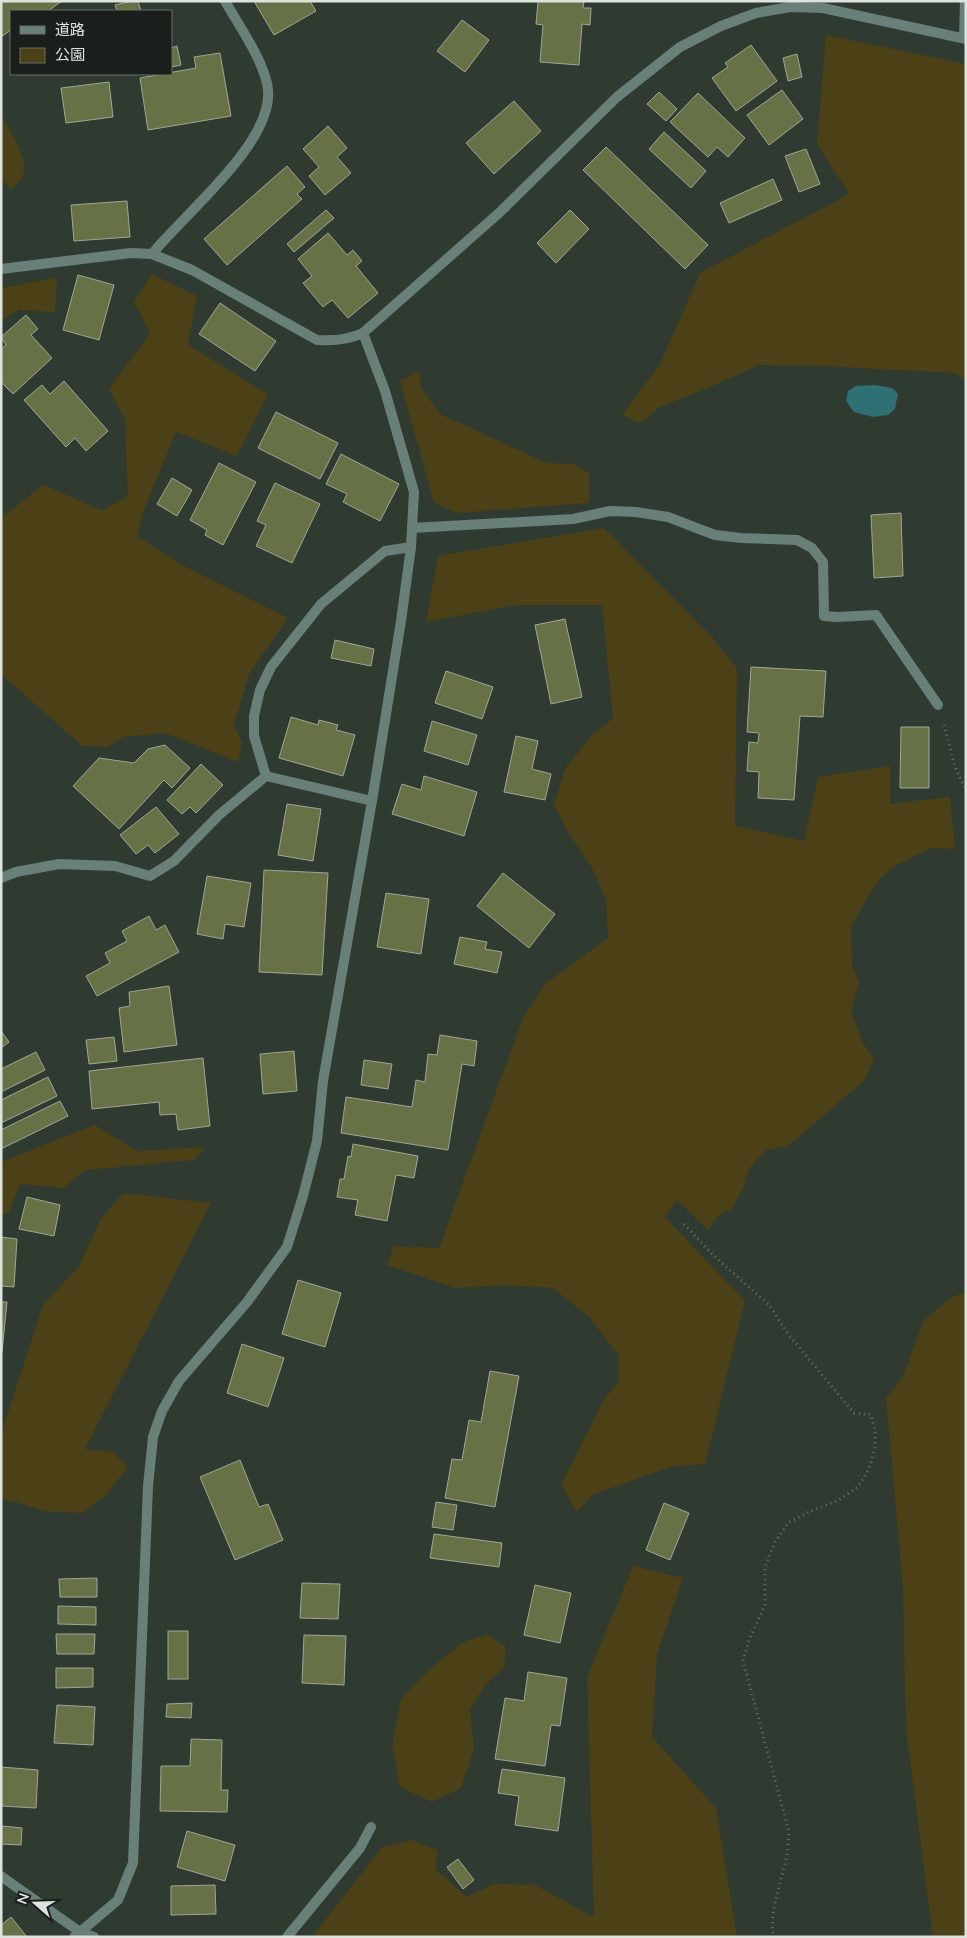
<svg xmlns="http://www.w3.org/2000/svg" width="967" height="1938" viewBox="0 0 967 1938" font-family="Mulish,'Noto Sans JP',sans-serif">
	<rect width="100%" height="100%" fill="#2f3a30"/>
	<g fill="#4b4016">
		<polygon points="826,35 966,64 966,381 955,373 822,366 759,365 717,384 660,407 640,423 622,415 660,364 700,273 849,194 817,144"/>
		<path d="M 1,116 C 10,130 31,160 22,178 C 20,182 14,186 11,189 L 1,180 Z"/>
		<polygon points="152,274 197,296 188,345 268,394 237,456 176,432 142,515 137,536 182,565 288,618 249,674 234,725 242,743 238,762 165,733 123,737 108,747 82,746 1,674 1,518 43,485 102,510 128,496 125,420 109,389 150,333 134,302"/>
		<polygon points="57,278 55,312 19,310 1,320 1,288"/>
		<polygon points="419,371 422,389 440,414 547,463 573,464 589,473 589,503 457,513 434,503 400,381"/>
		<polygon points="604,528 711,636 737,668 735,826 804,841 818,777 890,766 890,804 950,797 955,849 930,848 893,867 875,884 851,927 852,965 859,982 851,1011 863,1043 874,1059 865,1080 788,1146 766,1150 748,1170 744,1187 732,1209 719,1215 708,1230 677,1200 665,1217 745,1301 705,1464 670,1467 592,1495 577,1512 561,1485 603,1401 618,1382 618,1355 590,1318 553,1288 503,1285 456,1288 387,1265 394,1246 439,1248 523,1018 545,984 608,938 606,899 591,866 569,834 554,805 565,769 592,735 613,718 602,605 517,605 426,622 438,556"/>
		<polygon points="95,1125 137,1151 205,1147 195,1160 86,1170 63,1188 20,1184 9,1212 1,1215 1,1162"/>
		<polygon points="123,1193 211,1203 85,1449 113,1452 128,1467 106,1495 82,1513 43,1511 16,1502 1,1500 1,1434 43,1305 79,1266 101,1219"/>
		<polygon points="966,1292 966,1937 933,1937 906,1730 903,1588 886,1398 902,1378 924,1320 952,1297"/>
		<polygon points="633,1566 683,1578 657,1655 652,1737 716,1808 737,1937 312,1937 382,1847 411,1840 438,1850 435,1869 467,1897 494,1884 535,1885 594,1917 587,1678"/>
		<polygon points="487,1634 506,1647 504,1668 485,1685 470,1709 474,1749 461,1788 432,1802 400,1787 392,1747 401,1699 431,1668 462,1643"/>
	</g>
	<polygon fill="#2e7073" points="875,385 892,388 898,394 895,409 888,415 873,417 854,412 846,401 848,391 856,386"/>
	<g fill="#667246" stroke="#a1a697">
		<polygon points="1,1 62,1 48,11 11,11 11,30 1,37"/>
		<polygon points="132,1 138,1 141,11 117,11 115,5"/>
		<polygon points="257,1 310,1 316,11 274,35 255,3"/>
		<polygon points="538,1 584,1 583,8 591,8 590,25 582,24 579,65 540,62 543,25 536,24"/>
		<polygon points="462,20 489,40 465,72 437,51"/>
		<polygon points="751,45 777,81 736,111 712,78 728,67 725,63"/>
		<polygon points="177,46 181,65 171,67 171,48"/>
		<polygon points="220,53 231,116 148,130 140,78 196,68 194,57"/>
		<polygon points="797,54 802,77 788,81 783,58"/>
		<polygon points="109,82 113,117 66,123 61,88"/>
		<polygon points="782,90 803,119 769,145 747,115"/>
		<polygon points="659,92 677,109 666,121 647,104"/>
		<polygon points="698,93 745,138 728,157 717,147 708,157 670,122"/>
		<polygon points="514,101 541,131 494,174 466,143"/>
		<polygon points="328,126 347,148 337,157 351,173 325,195 309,176 319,167 303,149"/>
		<polygon points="664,132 706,171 691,188 649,149"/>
		<polygon points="606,147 708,245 685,269 583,170"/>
		<polygon points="806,149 820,184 799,192 785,156"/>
		<polygon points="287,166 305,187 297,194 302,199 227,265 204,239"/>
		<polygon points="773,179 782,200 729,223 720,203"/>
		<polygon points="127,201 130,237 74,241 71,205"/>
		<polygon points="326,210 334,218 294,252 287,244"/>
		<polygon points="570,210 589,229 556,263 537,243"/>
		<polygon points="328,233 347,255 353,250 362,261 356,266 378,293 348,318 332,300 323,307 303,283 312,276 298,259"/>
		<polygon points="78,275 114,285 99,340 63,330"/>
		<polygon points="220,303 276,341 255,371 199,334"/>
		<polygon points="26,315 38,329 31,335 52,358 13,394 1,382 1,349 6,345 1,337"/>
		<polygon points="64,381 108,431 86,451 75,438 66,447 24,400 42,385 50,394"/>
		<polygon points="276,412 338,443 320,479 258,448"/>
		<polygon points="341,454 399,484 380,521 343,502 347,494 326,484"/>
		<polygon points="219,463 256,482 223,545 205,535 207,530 190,520"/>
		<polygon points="172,478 192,490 177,516 157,504"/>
		<polygon points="275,483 320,504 292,563 256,546 266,525 257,521"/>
		<polygon points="901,513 903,576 874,578 871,515"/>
		<polygon points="565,619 582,697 551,704 535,625"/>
		<polygon points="335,640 374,649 371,666 331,658"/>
		<polygon points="751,667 826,671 823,717 800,716 794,800 758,798 759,772 747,771 749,742 758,743 759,733 747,732"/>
		<polygon points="446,671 493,687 482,719 435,703"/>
		<polygon points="291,717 318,725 319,720 338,725 336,730 355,735 343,776 279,758"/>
		<polygon points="432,721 477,735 468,765 424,751"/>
		<polygon points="901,727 929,727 929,788 900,788"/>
		<polygon points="516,736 538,741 532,769 551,774 545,800 504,792"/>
		<polygon points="165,745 190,768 172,788 164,780 119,829 73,786 99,758 134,763 148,749"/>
		<polygon points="201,764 223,785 196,813 190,807 182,814 167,800"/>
		<polygon points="424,776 477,792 464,836 392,814 402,784 421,790"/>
		<polygon points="287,804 321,809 313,861 278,855"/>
		<polygon points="156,807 179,834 155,853 148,845 136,854 120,835"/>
		<polygon points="264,870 328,873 322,975 259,972"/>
		<polygon points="503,873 555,914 529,948 477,906"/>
		<polygon points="207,876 251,883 244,927 225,924 223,939 197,934"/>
		<polygon points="386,893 429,899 421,954 377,947"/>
		<polygon points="149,916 156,930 165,925 179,952 97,996 86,976 110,963 105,953 127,941 122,931"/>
		<polygon points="460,937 487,942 485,949 502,952 497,973 454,964"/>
		<polygon points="169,986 177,1045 124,1052 119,1008 130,1006 129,992"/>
		<polygon points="1,1031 9,1042 1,1048"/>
		<polygon points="440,1035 477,1041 474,1066 462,1064 448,1150 341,1133 346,1097 412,1107 416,1080 425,1082 428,1054 437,1055"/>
		<polygon points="114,1037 117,1061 89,1064 86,1040"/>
		<polygon points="294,1051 297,1091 263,1094 260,1054"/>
		<polygon points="36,1052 45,1070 1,1092 1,1069"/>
		<polygon points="203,1058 210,1126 178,1130 176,1114 160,1115 159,1102 92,1109 89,1071"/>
		<polygon points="364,1060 392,1064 388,1089 361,1085"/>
		<polygon points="48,1077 57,1096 1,1123 1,1100"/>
		<polygon points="60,1101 68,1116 1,1149 1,1130"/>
		<polygon points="353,1144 418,1156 414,1178 396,1175 387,1221 355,1215 358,1200 337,1197 340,1179 344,1179 348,1156 351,1157"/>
		<polygon points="27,1197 60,1205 54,1236 19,1229"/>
		<polygon points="1,1237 17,1239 14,1287 1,1286"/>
		<polygon points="298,1280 341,1293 325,1347 282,1334"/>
		<polygon points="1,1302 7,1302 2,1353 1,1353"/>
		<polygon points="242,1344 284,1358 268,1407 227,1393"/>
		<polygon points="490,1371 519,1376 495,1507 445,1498 452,1459 462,1460 469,1420 481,1422"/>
		<polygon points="240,1460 259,1507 268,1504 283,1540 235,1560 200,1477"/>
		<polygon points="436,1502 457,1505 453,1530 432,1527"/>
		<polygon points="664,1503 689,1513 670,1560 646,1550"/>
		<polygon points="434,1534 502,1543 499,1567 430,1558"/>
		<polygon points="97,1578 97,1597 60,1597 59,1579"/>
		<polygon points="302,1583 340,1584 338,1619 300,1618"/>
		<polygon points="535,1585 571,1593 560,1643 524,1635"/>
		<polygon points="58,1606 96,1607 96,1625 58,1624"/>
		<rect x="168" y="1631" width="20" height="48"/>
		<polygon points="56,1634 95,1634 94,1654 57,1654"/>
		<polygon points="304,1635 346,1636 344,1685 302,1683"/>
		<polygon points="56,1668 93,1668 93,1687 56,1688"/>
		<polygon points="528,1672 567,1678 560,1726 551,1725 545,1766 495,1759 505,1698 524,1701"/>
		<polygon points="192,1703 191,1718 166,1717 167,1704"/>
		<polygon points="57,1705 95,1707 93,1745 54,1743"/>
		<polygon points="191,1739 222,1740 221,1790 228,1790 227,1812 160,1811 161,1766 190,1766"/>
		<polygon points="1,1767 38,1770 36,1808 1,1806"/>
		<polygon points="502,1769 565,1778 558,1831 515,1825 519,1796 498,1793"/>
		<polygon points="2,1826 22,1828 21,1845 1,1844"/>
		<polygon points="187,1831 235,1845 225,1881 177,1867"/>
		<polygon points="458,1859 474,1880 463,1889 447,1867"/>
		<polygon points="215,1885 216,1914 171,1915 171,1886"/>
		<polygon points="11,1917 27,1937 1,1937 1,1925"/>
	</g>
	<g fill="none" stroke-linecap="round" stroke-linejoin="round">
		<g stroke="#687269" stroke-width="3" stroke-dasharray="1 4" stroke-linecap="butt">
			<polyline points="944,725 955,767 966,790"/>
			<path d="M 684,1224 L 712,1254 L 770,1306 L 788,1334 L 854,1413 L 871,1415 L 875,1430 L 875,1448 L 869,1469 L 858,1487 L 839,1500 L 811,1511 L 788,1523 L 775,1542 L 765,1567 L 765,1605 L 749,1640 L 743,1661 L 789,1832 C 788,1841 788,1850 786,1859 C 780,1887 770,1908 773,1937"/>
		</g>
		<g stroke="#698079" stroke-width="10">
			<polyline points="964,38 965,1"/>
			<polyline points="412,528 573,519 610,511 636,512 668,517 715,535 741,538 797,540 812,548 823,562 824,616 837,617 876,615 938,705"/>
			<polyline points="1,1876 80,1932 94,1937"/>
			<polyline points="287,1937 360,1848 371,1827"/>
		</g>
		<g stroke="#698079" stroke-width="10">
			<path d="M 152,254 C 184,214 273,143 268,90 C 266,64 238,24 225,1"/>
			<polyline points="372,801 266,776 254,736 254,716 260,690 271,667 321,604 385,551 411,547"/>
			<polyline points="1,878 16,872 59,864 115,866 150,876 174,861 219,815 266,776"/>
			<polyline points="74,1937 118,1900 133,1863 148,1486 153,1437 162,1411 179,1381 247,1302 287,1247 303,1196 317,1141 323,1081 372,801 401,621 411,547 414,492 385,391 363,333 499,213 617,97 680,47 721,26 756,13 790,7 823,8 966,39"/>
		</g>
		<path stroke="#698079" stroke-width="10" d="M 1,269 L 131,253 L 152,254 L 192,270 L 317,340 C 333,341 348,340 363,333"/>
	</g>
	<rect width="967" height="1938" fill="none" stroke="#dde4de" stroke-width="5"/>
	<rect x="10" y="10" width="162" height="65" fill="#1a1f1b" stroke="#686e69"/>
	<rect x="20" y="26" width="25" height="8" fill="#698079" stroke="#686e69"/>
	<text x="55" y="35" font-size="15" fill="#dde4de">道路</text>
	<rect x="20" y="48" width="25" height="15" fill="#4b4016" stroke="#686e69"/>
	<text x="55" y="60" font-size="15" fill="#dde4de">公園</text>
	<g transform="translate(35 1903) rotate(290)" stroke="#1a1f1b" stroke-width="4" paint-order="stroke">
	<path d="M0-4L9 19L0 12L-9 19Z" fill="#dde4de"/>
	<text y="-8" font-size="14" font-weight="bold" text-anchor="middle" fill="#dde4de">N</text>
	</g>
</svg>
